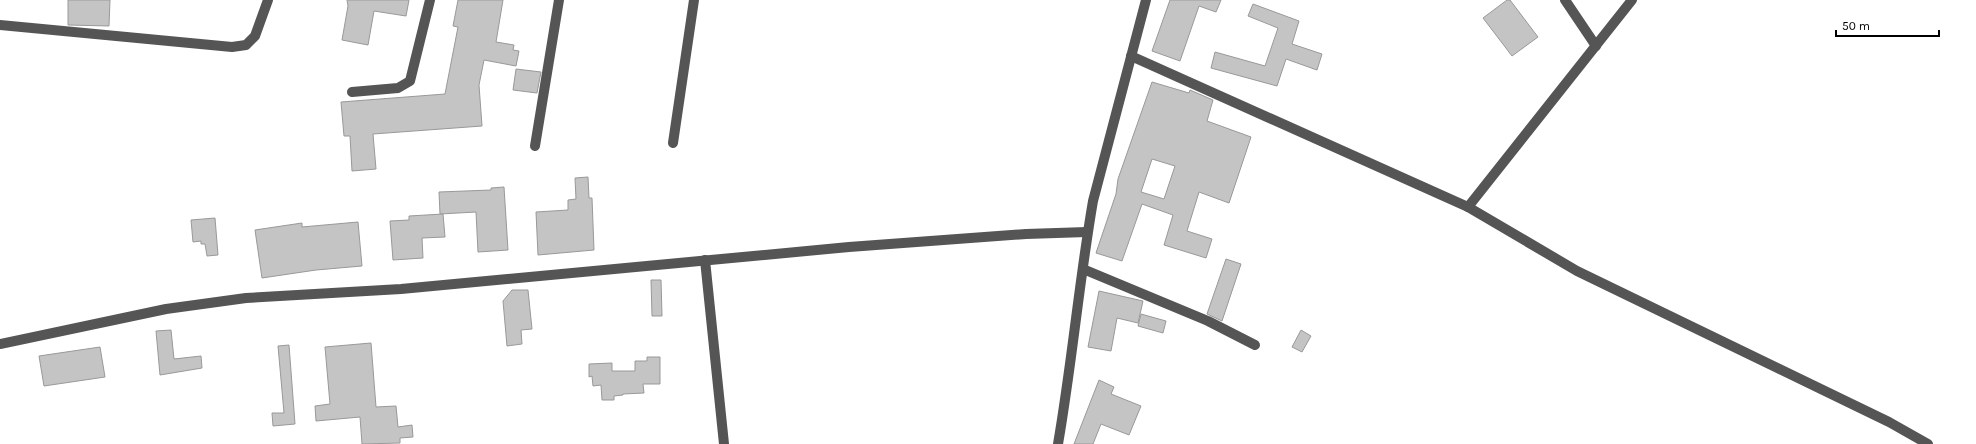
<svg xmlns="http://www.w3.org/2000/svg" width="1976" height="444" viewBox="0 0 1976 444" font-family="Karla,sans-serif">
	<rect width="100%" height="100%" fill="#fff"/>
	<g fill="#c4c4c4" stroke="#999" fill-rule="evenodd">
		<polygon points="68,0 110,0 109,26 68,25"/>
		<polygon points="347,0 409,0 406,16 374,11 368,45 342,40 348,6"/>
		<polygon points="458,0 503,0 496,42 514,45 513,50 519,51 516,66 484,60 479,85 482,126 373,134 376,169 352,171 350,136 344,136 341,102 445,94 458,27 453,26"/>
		<polygon points="1170,0 1221,0 1216,12 1199,6 1180,61 1152,51"/>
		<polygon points="1507,0 1510,0 1538,37 1512,56 1483,18"/>
		<polygon points="1253,4 1299,21 1292,44 1322,54 1317,70 1286,59 1277,86 1211,68 1215,52 1265,66 1278,28 1248,16"/>
		<polygon points="516,69 541,72 537,93 513,90"/>
		<path d="M 1152,82 L 1189,93 L 1190,90 L 1213,100 L 1207,121 L 1251,137 L 1229,203 L 1199,192 L 1187,231 L 1212,239 L 1206,258 L 1164,245 L 1173,215 L 1142,204 L 1122,261 L 1096,253 L 1116,194 L 1118,179 ZM 1152,159 L 1175,166 L 1164,199 L 1141,192 Z"/>
		<polygon points="588,177 589,198 592,198 594,250 538,255 536,212 568,210 568,200 576,199 575,178"/>
		<polygon points="504,187 508,250 478,252 476,212 440,214 439,192 491,190 491,188"/>
		<polygon points="443,214 445,237 422,238 423,258 393,260 390,221 409,220 409,216"/>
		<polygon points="215,218 218,255 207,256 205,244 201,244 201,241 193,242 191,220"/>
		<polygon points="358,222 362,266 316,270 262,278 255,230 302,223 302,227"/>
		<polygon points="1226,259 1241,264 1222,321 1207,314"/>
		<polygon points="651,280 661,280 662,316 652,316"/>
		<polygon points="512,290 528,290 532,329 521,330 522,344 507,346 503,301"/>
		<polygon points="1099,291 1143,301 1138,323 1117,318 1111,351 1088,347"/>
		<polygon points="1141,314 1166,321 1163,333 1138,326"/>
		<polygon points="171,330 174,359 201,356 202,368 160,375 156,331"/>
		<polygon points="1301,330 1311,336 1302,352 1292,347"/>
		<polygon points="371,343 376,407 396,406 398,427 412,425 413,437 400,438 400,443 362,444 360,417 316,421 315,406 330,404 325,347"/>
		<polygon points="289,345 295,424 273,426 272,413 284,413 278,346"/>
		<polygon points="100,347 105,377 44,386 39,356"/>
		<polygon points="647,357 660,357 660,384 643,384 644,393 623,394 623,395 614,396 614,400 602,400 601,385 593,386 592,376 589,377 589,364 612,363 612,371 635,371 635,361 647,361"/>
		<polygon points="1099,380 1114,387 1111,394 1141,406 1129,435 1101,424 1093,444 1074,444"/>
	</g>
	<g fill="none" stroke-linecap="round" stroke-linejoin="round">
		<g stroke="#555" stroke-width="10">
			<polyline points="1565,0 1596,46"/>
			<polyline points="0,25 232,47 246,45 255,36 268,0"/>
			<polyline points="1131,56 1468,207 1577,271 1889,422 1928,444"/>
			<polyline points="352,92 398,88 410,81 430,0"/>
			<polyline points="673,143 694,0"/>
			<polyline points="535,146 559,0"/>
			<polyline points="1468,207 1632,0"/>
			<polyline points="705,260 724,444"/>
			<polyline points="1083,269 1208,321 1255,345"/>
			<polyline points="0,344 166,309 246,298 401,289 849,247 1026,234 1087,232"/>
			<path d="M 1058,444 C 1072,363 1079,282 1093,201 L 1146,0"/>
		</g>
	</g>
	<path d="M1836 30v6h103v-6" fill="none" stroke="#000000" stroke-width="2"/>
	<text x="1842" y="30" font-size="12" fill="#000000" stroke="#ffffff" stroke-width="3" paint-order="stroke">50 m</text>
</svg>
